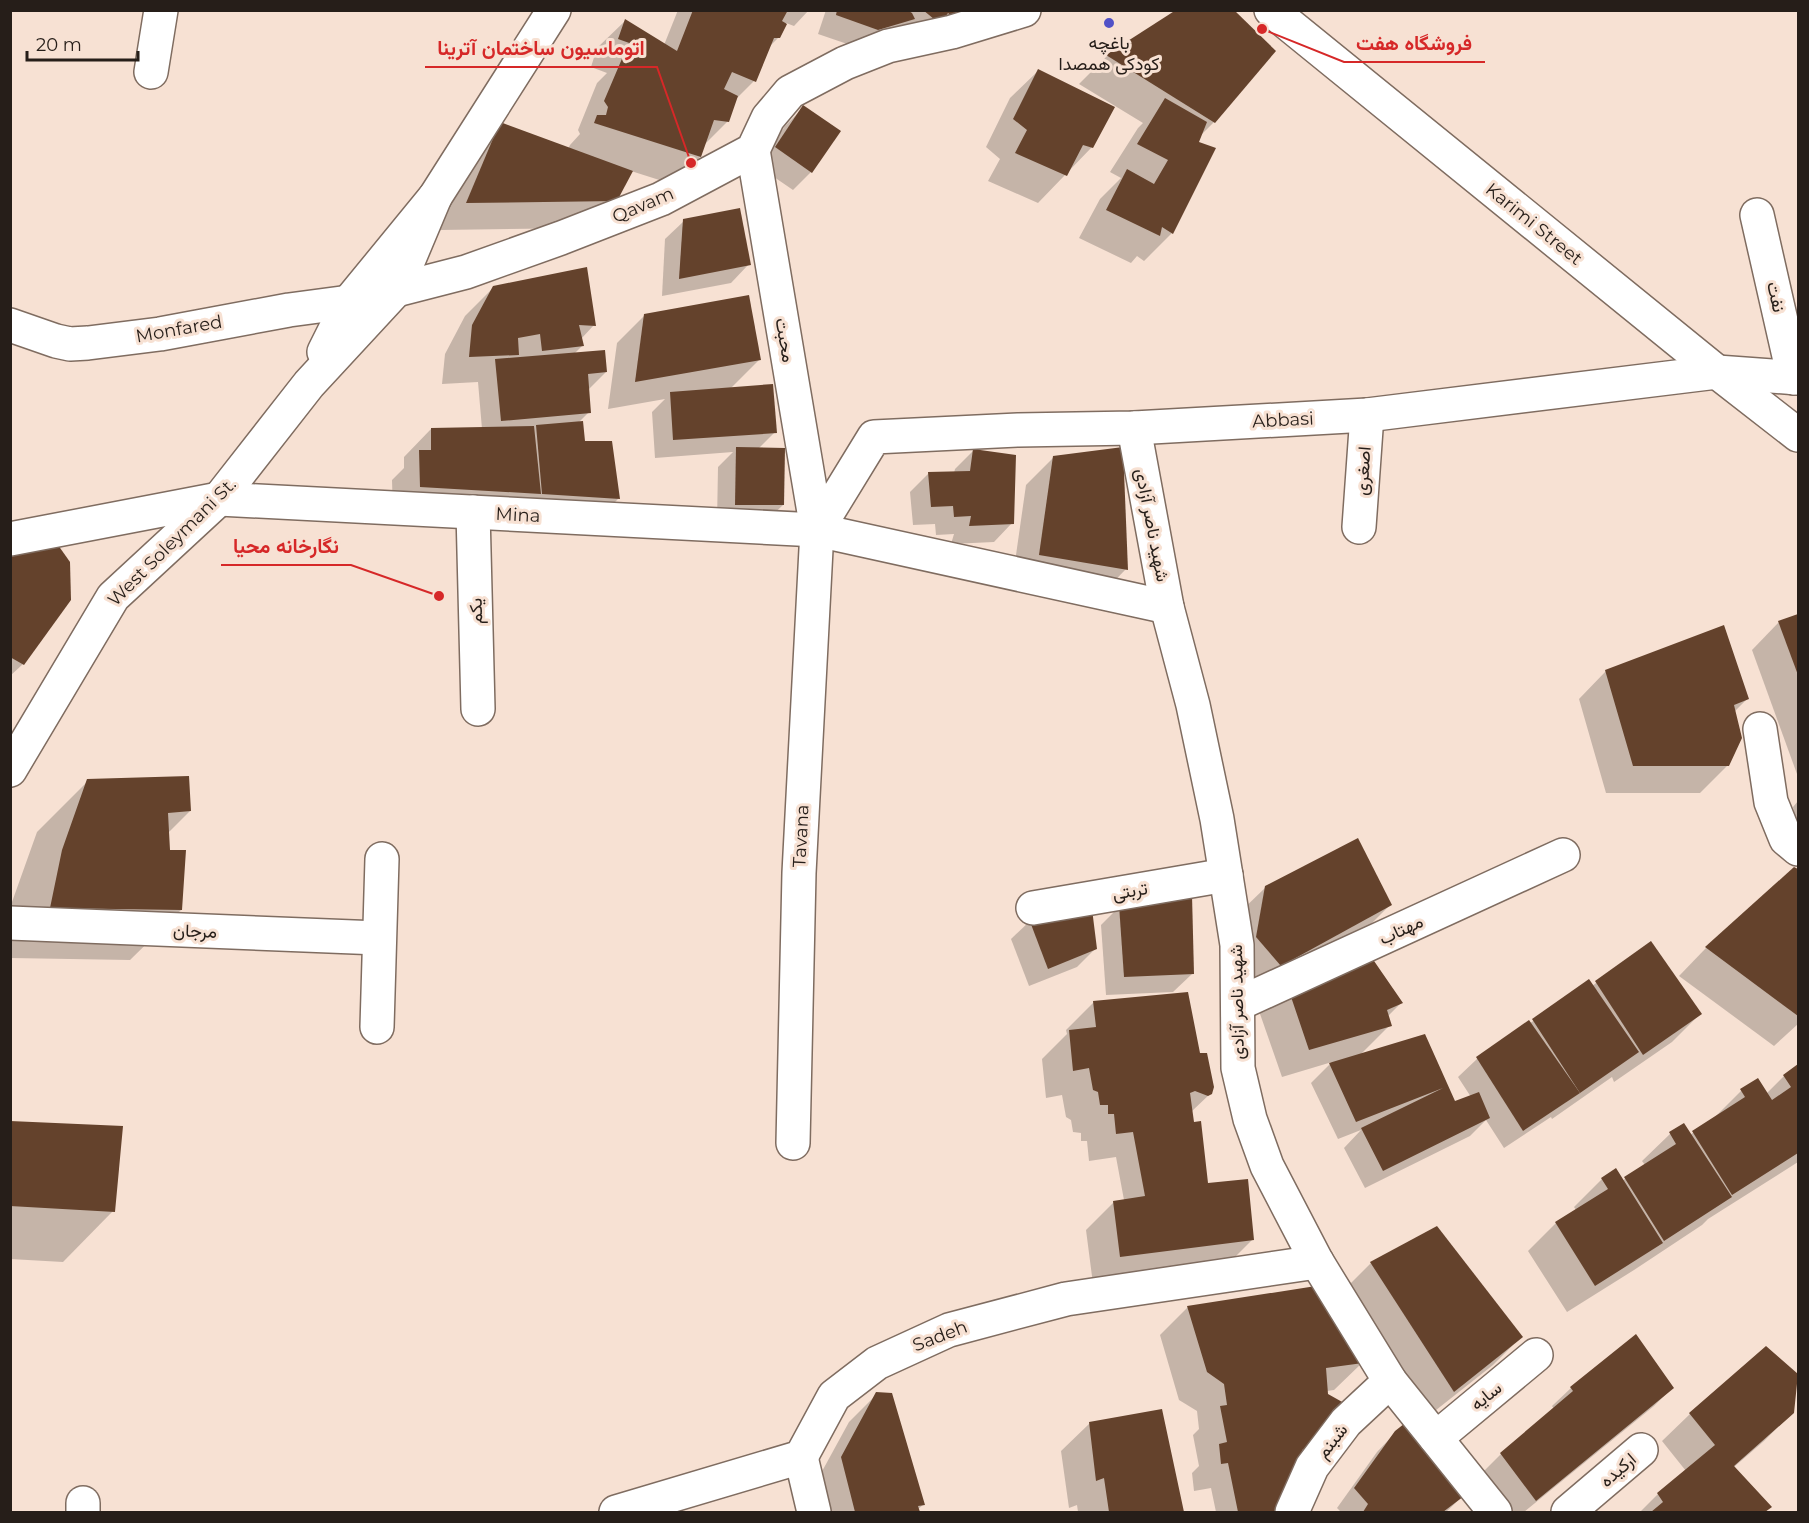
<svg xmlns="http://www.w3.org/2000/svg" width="1809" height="1523" viewBox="0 0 1809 1523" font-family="Montserrat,Vazirmatn,sans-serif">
	<rect width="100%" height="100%" fill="#f7e1d3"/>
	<g fill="#0003">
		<polygon points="678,10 809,10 794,26 786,23 779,37 768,48 754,81 734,101 728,121 704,145 700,157 672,184 631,171 616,200 588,228 440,230 472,151 500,123 568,149 570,145 580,134 578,130 597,83 607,73 591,67 597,48 625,21 664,45"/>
		<polygon points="826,10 1000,10 859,48 818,34"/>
		<polygon points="1179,10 1214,122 1199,137 1172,233 1144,261 1137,256 1131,263 1079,238 1100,199 1121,178 1110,172 1138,128 1143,123 1079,84 1107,56"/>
		<polygon points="1038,71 1092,147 1038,203 988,181 1000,159 986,147 1010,98"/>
		<polygon points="804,107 811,172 793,190 758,166 785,126"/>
		<polygon points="684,221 749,264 731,283 662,296 665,239"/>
		<polygon points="493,288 594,325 581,339 582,346 574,354 606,372 588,390 589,412 578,423 584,443 618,499 600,517 393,515 392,480 404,468 404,457 431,429 482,429 478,382 442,384 445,354 465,316"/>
		<polygon points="645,315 759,360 730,389 775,432 758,449 783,505 764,523 717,523 718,467 733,452 655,458 652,412 665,399 608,409 617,343"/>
		<polygon points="973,451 1012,523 994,542 951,544 954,534 936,535 935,524 913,525 910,492 929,473 954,473 955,469"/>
		<polygon points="1054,457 1126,569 1099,597 1012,583 1026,485"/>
		<polygon points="10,558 23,664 10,676"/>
		<polygon points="1798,615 1798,774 1797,774 1752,650 1779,622"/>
		<polygon points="1606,671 1747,699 1734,712 1728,765 1700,793 1606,793 1579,699"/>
		<polygon points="88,781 190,811 168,833 169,852 181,910 130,960 10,958 12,902 37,832"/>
		<polygon points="1798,801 1798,861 1798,832 1793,807"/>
		<polygon points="1794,868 1798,871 1798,1024 1774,1046 1679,976 1706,948"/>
		<polygon points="1266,887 1390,905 1362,933 1253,993 1237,915"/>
		<polygon points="1120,906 1192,974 1173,992 1106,995 1101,925"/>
		<polygon points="1030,921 1096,948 1077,967 1029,986 1011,939"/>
		<polygon points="1651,943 1700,1014 1672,1042 1614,1082 1612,1077 1552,1119 1551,1117 1504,1148 1486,1120 1470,1136 1365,1188 1344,1148 1361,1130 1338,1139 1311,1083 1332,1062 1282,1077 1259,1011 1287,984 1401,1003 1388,1016 1390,1025 1360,1055 1424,1036 1454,1102 1471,1097 1458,1077 1477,1059 1529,1022 1530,1023 1592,986"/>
		<polygon points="1094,1002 1199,1054 1211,1093 1191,1112 1207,1185 1253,1239 1225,1267 1093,1284 1086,1230 1114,1202 1124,1200 1116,1157 1089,1161 1087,1141 1081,1141 1081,1133 1073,1132 1071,1120 1066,1117 1062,1095 1046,1098 1042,1059 1067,1034 1066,1030"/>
		<polygon points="1798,1066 1798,1162 1708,1219 1702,1225 1634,1270 1567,1312 1528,1251 1556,1223 1576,1210 1574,1207 1602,1179 1622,1181 1645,1165 1642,1161 1670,1134 1690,1135 1714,1118 1741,1091 1766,1094 1784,1076"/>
		<polygon points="10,1123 113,1211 63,1262 10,1259"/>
		<polygon points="1371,1263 1521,1337 1493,1365 1426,1418 1343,1291"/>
		<polygon points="1188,1307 1362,1363 1334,1390 1327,1391 1314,1447 1294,1466 1276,1512 1216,1512 1211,1488 1194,1491 1192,1473 1199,1466 1193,1435 1199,1429 1197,1411 1179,1400 1160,1335"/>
		<polygon points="1571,1388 1672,1388 1654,1406 1524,1512 1513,1512 1482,1473 1501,1454 1554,1409 1552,1406"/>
		<polygon points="877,1394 924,1504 917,1510 918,1512 820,1512 814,1486 849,1422"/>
		<polygon points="1161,1411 1182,1512 1078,1512 1077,1505 1069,1508 1061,1451 1089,1424"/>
		<polygon points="1792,1413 1764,1441 1734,1467 1770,1506 1764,1512 1640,1512 1658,1494 1686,1471 1662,1441 1690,1414"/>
		<polygon points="1396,1432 1466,1493 1446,1512 1341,1512 1337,1508 1377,1452"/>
	</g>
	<g fill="#64422c">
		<polygon points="693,10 788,10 782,21 787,24 780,38 774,38 756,82 732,72 724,89 738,96 729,122 714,120 701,157 594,123 597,115 606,115 608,107 604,101 624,54 632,53 635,45 618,39 625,19 677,51"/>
		<polygon points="837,10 907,10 912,13 915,19 878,30 836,15"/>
		<polygon points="923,10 983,10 960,22 948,13 940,24"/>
		<polygon points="1176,10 1234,10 1276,51 1215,123 1106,55"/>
		<polygon points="1038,69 1115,107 1093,148 1083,145 1067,176 1015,153 1027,130 1013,119"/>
		<polygon points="1165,98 1207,122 1199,142 1216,148 1173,234 1162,227 1160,236 1106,210 1127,169 1154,184 1168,160 1137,144"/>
		<polygon points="803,105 841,131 812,173 775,147"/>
		<polygon points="500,122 633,171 617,201 466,203"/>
		<polygon points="740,208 751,265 679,279 683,219"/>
		<polygon points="587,267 596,326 579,325 584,346 542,351 540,334 518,338 519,355 469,357 472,325 493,286"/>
		<polygon points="749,295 761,360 635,382 644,314"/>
		<polygon points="605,350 607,372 588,374 591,413 501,421 495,359"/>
		<polygon points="773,384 777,433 673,440 670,392"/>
		<polygon points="583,421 585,441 612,441 620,499 542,494 536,425"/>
		<polygon points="534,426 541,494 420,487 419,450 431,450 431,428"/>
		<polygon points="736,447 785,448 784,505 735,505"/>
		<polygon points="1123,447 1128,570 1039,555 1053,456"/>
		<polygon points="973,449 1016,455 1014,524 969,526 971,516 954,517 953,506 931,507 928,472 970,471"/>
		<polygon points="58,545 70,562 71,600 24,665 10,657 10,557"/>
		<polygon points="1798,614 1798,675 1778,621"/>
		<polygon points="1724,625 1749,699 1734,705 1742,738 1729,766 1633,766 1605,670"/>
		<polygon points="189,776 191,811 168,813 170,850 186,850 182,910 50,908 62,850 87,779"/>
		<polygon points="1358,838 1392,905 1281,966 1256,937 1265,886"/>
		<polygon points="1794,867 1798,869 1798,1016 1705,947"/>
		<polygon points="1192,895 1194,974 1124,977 1119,905"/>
		<polygon points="1092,909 1097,949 1048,969 1029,919"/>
		<polygon points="1651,941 1702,1014 1643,1055 1595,981"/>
		<polygon points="1363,945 1403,1003 1387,1010 1392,1026 1309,1050 1286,982"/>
		<polygon points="1589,979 1639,1052 1580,1093 1532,1019"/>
		<polygon points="1188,992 1200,1053 1207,1053 1214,1087 1212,1094 1208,1096 1195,1091 1190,1093 1194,1122 1201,1121 1208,1183 1248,1179 1254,1240 1120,1257 1113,1201 1145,1196 1133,1132 1116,1134 1114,1114 1108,1114 1108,1105 1100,1105 1098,1092 1093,1090 1089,1068 1073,1071 1069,1030 1096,1027 1093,1001"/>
		<polygon points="1529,1020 1580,1093 1523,1131 1476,1057"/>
		<polygon points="1425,1034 1455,1101 1479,1092 1490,1118 1383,1171 1361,1128 1443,1088 1356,1122 1329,1063"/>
		<polygon points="1798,1064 1798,1153 1732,1195 1692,1131 1745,1097 1740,1089 1758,1078 1772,1100 1791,1087 1783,1075"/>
		<polygon points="10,1121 123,1126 115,1212 10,1206"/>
		<polygon points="1684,1123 1732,1197 1664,1241 1624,1177 1676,1144 1669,1132"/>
		<polygon points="1616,1168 1663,1243 1595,1286 1555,1222 1608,1189 1601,1178"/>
		<polygon points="1437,1226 1523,1337 1454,1392 1370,1262"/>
		<polygon points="1316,1286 1363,1363 1326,1368 1328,1394 1344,1403 1315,1448 1303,1449 1277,1512 1238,1512 1228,1463 1221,1464 1219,1444 1227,1442 1220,1406 1227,1405 1224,1384 1207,1372 1187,1306"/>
		<polygon points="1636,1334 1674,1388 1536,1501 1500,1453 1573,1391 1570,1387"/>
		<polygon points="1766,1346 1798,1374 1794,1413 1734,1466 1772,1507 1765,1512 1651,1512 1663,1502 1657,1493 1715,1445 1689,1413"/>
		<polygon points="876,1392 892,1393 925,1505 918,1506 920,1512 855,1512 841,1457"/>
		<polygon points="1162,1409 1184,1512 1109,1512 1104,1478 1096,1481 1089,1422"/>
		<polygon points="1409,1420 1468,1493 1443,1512 1363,1512 1368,1504 1354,1488 1395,1431"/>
	</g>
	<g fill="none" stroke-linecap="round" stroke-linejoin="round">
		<defs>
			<g id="minor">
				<polyline points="151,72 161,10"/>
				<polyline points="753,150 817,530 799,873 793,1143"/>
				<polyline points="1757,215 1794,378"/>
				<polyline points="396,290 466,272 561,238 661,199 753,150 768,118 790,92 845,63 888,46 952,32 1024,10"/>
				<polyline points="10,325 56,341 70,344 88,343 160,334 289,310 349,302"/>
				<polyline points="1134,428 1167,607 1193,705 1217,819 1237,945 1238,1068 1250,1119 1267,1166 1317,1262 1390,1381 1495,1512"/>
				<polyline points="473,512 478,709"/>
				<polyline points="1359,527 1367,415"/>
				<polyline points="817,530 874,437 1018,430 1134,428 1367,415 1717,372 1798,378"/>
				<polyline points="10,539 219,499 817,530 1167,607"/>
				<polyline points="1760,729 1771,802 1786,839 1798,849"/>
				<polyline points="1033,908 1226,875"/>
				<polyline points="10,923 379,938"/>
				<polyline points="1238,1004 1563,855"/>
				<polyline points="377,1027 382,859"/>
				<polyline points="1436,1438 1536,1355"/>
				<polyline points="801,1457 814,1512"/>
				<polyline points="83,1512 83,1503"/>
				<polyline points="616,1512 801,1457 834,1396 877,1363 949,1330 1066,1299 1317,1262"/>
				<polyline points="1292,1512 1312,1467 1346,1422 1390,1381"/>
				<polyline points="1568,1512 1641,1450"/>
			</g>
			<g id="major">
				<polyline points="1271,10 1717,372 1798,435"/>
				<polyline points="324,352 349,302 435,197 554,10"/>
				<polyline points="10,770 113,597 219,499 309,384 396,290 435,197"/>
			</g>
		</defs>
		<use href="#minor" stroke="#7f6c60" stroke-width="36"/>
		<use href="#major" stroke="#7f6c60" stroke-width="36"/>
		<use href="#minor" stroke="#fff" stroke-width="33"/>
		<use href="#major" stroke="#fff" stroke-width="33"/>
	</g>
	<circle fill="#5151c7" stroke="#f7e1d3" stroke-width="2" cx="1109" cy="23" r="6"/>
	<g text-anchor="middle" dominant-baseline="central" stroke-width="6" stroke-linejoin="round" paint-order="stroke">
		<g font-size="18" fill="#261e19" stroke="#f7e1d3">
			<text x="1109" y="43">باغچه<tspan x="1109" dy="21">کودکی همصدا</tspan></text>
		</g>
		<g font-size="18" fill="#261e19" stroke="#f7e1d3">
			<text transform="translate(643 205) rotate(-23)">Qavam</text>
			<text transform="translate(1534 224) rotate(39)">Karimi Street</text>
			<text transform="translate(1776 297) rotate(77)">نفت</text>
			<text transform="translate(179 329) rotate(-10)">Monfared</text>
			<text transform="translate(785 340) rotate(80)">محبت</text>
			<text transform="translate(1283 420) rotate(-3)">Abbasi</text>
			<text transform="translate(1363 471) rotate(-86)">اصغری</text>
			<text transform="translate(518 515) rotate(3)">Mina</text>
			<text transform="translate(1152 525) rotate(79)">شهید ناصر آزادی</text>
			<text transform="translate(172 542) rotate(-45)">West Soleymani St.</text>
			<text transform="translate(476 611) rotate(-91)">یکم</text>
			<text transform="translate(801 836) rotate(-87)">Tavana</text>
			<text transform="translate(1130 891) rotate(-10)">تربتی</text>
			<text transform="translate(1401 930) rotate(-25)">مهتاب</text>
			<text transform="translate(195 931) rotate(2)">مرجان</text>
			<text transform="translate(1237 1002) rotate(-91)">شهید ناصر آزادی</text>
			<text transform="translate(940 1336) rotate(-21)">Sadeh</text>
			<text transform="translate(1486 1396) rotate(-39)">سایه</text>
			<text transform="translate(1332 1441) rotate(-52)">شبنم</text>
			<text transform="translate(1618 1470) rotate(-41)">ارکیده</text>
		</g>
	</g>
	<path fill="none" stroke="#d62828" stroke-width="2" d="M1262 29L1344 62H1485M691 163L657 67H425M439 596L351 565H221"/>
	<g fill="#d62828" stroke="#f7e1d3" stroke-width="2">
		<circle cx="1262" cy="29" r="6"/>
		<circle cx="691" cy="163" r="6"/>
		<circle cx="439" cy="596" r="6"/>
	</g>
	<g font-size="20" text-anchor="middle" font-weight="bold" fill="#d62828" stroke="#f7e1d3" stroke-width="6" stroke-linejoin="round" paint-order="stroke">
		<text x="1414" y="50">فروشگاه هفت</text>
		<text x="541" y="55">اتوماسیون ساختمان آترینا</text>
		<text x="286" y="553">نگارخانه محیا</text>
	</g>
	<rect width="1809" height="1523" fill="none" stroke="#261e19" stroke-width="24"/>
	<path d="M27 51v9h111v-9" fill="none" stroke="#261e19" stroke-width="3"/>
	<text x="36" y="51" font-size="18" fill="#261e19" stroke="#f7e1d3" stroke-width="4.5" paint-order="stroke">20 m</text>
</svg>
